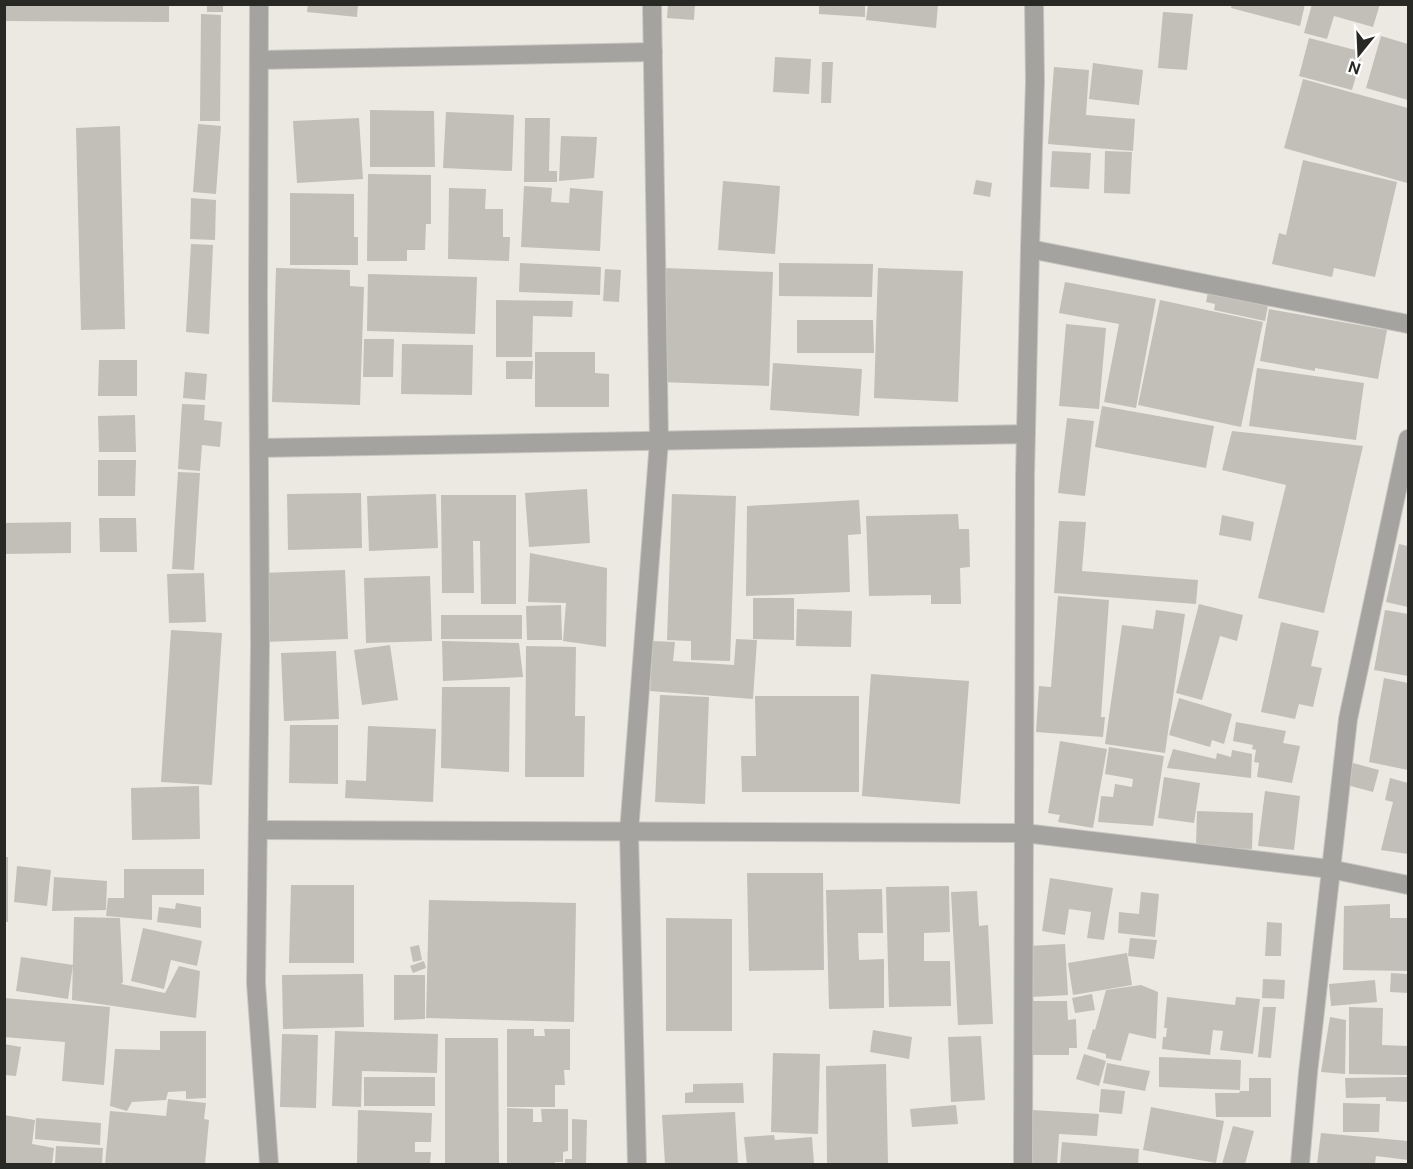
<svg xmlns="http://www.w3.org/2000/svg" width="1413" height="1169" viewBox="0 0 1413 1169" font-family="'DM Sans',sans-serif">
	<rect width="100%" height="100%" fill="#ebe9e2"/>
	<g fill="#c1bfb8">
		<polygon points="4,4 169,4 169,22 4,21"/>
		<rect x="207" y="4" width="16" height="8"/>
		<polygon points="308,4 358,4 357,17 307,12"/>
		<polygon points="668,4 695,4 694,20 667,18"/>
		<polygon points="819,4 865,4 865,17 819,14"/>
		<polygon points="868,4 938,4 936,28 866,20"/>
		<polygon points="1232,4 1305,4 1300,26 1231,8"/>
		<polygon points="1312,4 1380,4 1373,27 1334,16 1327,39 1304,33"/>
		<polygon points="1163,12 1193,14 1187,70 1158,68"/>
		<polygon points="201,14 221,15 220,121 200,121"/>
		<polygon points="1381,36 1408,44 1408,100 1366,88"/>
		<polygon points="1309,38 1363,52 1352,90 1299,76"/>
		<polygon points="775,57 811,59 809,94 773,92"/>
		<polygon points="822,62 833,62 831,103 821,103"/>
		<polygon points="1093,63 1143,70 1139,105 1089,99"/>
		<polygon points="1054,67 1089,70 1086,115 1135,119 1133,151 1048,144"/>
		<polygon points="1303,79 1408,108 1408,176 1407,183 1284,148"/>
		<polygon points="370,110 434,111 435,167 370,167"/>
		<polygon points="446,112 514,115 512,171 443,168"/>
		<polygon points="359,118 363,179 297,183 293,121"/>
		<polygon points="525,118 550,118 549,171 557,171 557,182 524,182"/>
		<polygon points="198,124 221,126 216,194 193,192"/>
		<polygon points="120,126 125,329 81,330 76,128"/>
		<polygon points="561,136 597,137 594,178 559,181"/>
		<polygon points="1052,151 1091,153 1089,189 1050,187"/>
		<polygon points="1105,151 1132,152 1130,194 1104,193"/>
		<polygon points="1303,160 1397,182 1375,277 1334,268 1332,277 1272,264 1279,233 1286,235"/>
		<polygon points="368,174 431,175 431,224 426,224 425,250 407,250 407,261 367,261"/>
		<polygon points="976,180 992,183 990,197 973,194"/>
		<polygon points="723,181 780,186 775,254 718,250"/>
		<polygon points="524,186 552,188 551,202 569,203 570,188 603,191 600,251 521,247"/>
		<polygon points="449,188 486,189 485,209 503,209 503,237 510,237 509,261 448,259"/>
		<polygon points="290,193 354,194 354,237 358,237 358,265 290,265"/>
		<polygon points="191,198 216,200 215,240 190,239"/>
		<polygon points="191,244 213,245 209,334 186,332"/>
		<polygon points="520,263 601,267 600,295 519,292"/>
		<polygon points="779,263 873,264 872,297 779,296"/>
		<polygon points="276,268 350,270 350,286 364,287 360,405 272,402"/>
		<polygon points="664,268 773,272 769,386 660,382"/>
		<polygon points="878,268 963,271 958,402 874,398"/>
		<polygon points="605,269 621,270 619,302 603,301"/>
		<polygon points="368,274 477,277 475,334 367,331"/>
		<polygon points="1065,282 1156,299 1136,408 1104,402 1119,324 1059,313"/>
		<polygon points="1209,287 1269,300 1265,321 1214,310 1215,304 1206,302"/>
		<polygon points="496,300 573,301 572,317 533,316 532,357 496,357"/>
		<polygon points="1160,300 1263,322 1241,427 1138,405"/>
		<polygon points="1269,309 1387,330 1378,379 1315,368 1315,371 1260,361"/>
		<polygon points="797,320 873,320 874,353 797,353"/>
		<polygon points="1066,324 1106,328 1099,409 1059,406"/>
		<polygon points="364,339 394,339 393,377 363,377"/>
		<polygon points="402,344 473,345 472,395 401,394"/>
		<polygon points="535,352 595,352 595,373 609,374 609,407 535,407"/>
		<polygon points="99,360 137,360 137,396 98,396"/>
		<polygon points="506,361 533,361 532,379 506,379"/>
		<polygon points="773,363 862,369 859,416 770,410"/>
		<polygon points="1257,368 1364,383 1356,440 1249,426"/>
		<polygon points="185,372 207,374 205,400 183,398"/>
		<polygon points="182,404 205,405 204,420 222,422 220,447 202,445 200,471 178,469"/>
		<polygon points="1102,406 1214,426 1206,468 1095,447"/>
		<polygon points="135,415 136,452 99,452 98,416"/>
		<polygon points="1067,418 1094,421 1085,496 1058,493"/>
		<polygon points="1232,431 1363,446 1324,613 1258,598 1286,485 1222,470"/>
		<polygon points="98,460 136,460 135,496 98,496"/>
		<polygon points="178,472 200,473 194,570 172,569"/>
		<polygon points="587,489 590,543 529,547 525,493"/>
		<polygon points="361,493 362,548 288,550 287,494"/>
		<polygon points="436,494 438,548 369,551 367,496"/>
		<polygon points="672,494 736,496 730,661 691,660 691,641 667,640"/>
		<polygon points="441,495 516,495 516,604 481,604 480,541 473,541 474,593 442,593"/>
		<polygon points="859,500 861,534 848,535 850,592 746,596 747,506"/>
		<polygon points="958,514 959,529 969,529 970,567 960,568 961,604 931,604 931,595 869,596 866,516"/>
		<polygon points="1222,515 1254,522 1251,541 1219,535"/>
		<polygon points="99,518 136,518 137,552 100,552"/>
		<polygon points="1059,521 1086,522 1082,571 1198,580 1196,604 1054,593"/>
		<polygon points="71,522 71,553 4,554 4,523"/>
		<polygon points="1399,544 1408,546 1408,607 1386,602"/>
		<polygon points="530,553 607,568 606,647 563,641 566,603 528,602"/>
		<polygon points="345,570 348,639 264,642 261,573"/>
		<polygon points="204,573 206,622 169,623 167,574"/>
		<polygon points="430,576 432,641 366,643 364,578"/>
		<polygon points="1058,596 1109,600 1101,717 1105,717 1103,737 1036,732 1039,686 1051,687"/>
		<polygon points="753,598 794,598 794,640 753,639"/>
		<polygon points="1199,604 1243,615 1237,641 1220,636 1202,700 1176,693"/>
		<polygon points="561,605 562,640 527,640 526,606"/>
		<polygon points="797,609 852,611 851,647 796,646"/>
		<polygon points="1156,610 1185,614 1165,753 1105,744 1122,625 1153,629"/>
		<polygon points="1385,610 1408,614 1408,676 1374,670"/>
		<rect x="441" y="615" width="81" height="24"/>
		<polygon points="1281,622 1319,631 1311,666 1322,668 1313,707 1299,704 1295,719 1261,712"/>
		<polygon points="171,630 222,633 212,785 161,782"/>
		<polygon points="736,639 757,640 753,699 650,691 653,641 675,642 673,661 734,665"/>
		<polygon points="442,641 519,643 523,677 443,681"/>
		<polygon points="390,645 398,700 362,705 354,650"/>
		<polygon points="526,646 576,647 575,716 585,716 584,777 525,777"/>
		<polygon points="336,651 339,719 284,721 281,653"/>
		<polygon points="871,674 969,681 960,804 862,796"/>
		<polygon points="1384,678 1408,683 1408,770 1369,762"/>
		<polygon points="442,687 510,687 509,772 441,768"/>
		<polygon points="660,695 709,697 705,804 655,802"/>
		<polygon points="755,696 859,696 859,792 742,792 741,756 756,756"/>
		<polygon points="1179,698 1232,714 1224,744 1212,740 1210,747 1169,735"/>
		<polygon points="1236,722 1286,731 1283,743 1300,746 1292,783 1257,777 1259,763 1254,762 1256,750 1252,749 1253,745 1233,741"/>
		<polygon points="290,725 338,725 338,784 289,783"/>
		<polygon points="368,726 436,729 433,802 345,798 346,780 366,781"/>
		<polygon points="1060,741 1107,749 1093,828 1058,822 1060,815 1048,813"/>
		<polygon points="1109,747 1164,756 1153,826 1098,822 1101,796 1113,797 1115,784 1132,787 1133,779 1105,774"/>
		<polygon points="1173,749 1216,759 1217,753 1231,757 1232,750 1252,754 1251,778 1167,768"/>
		<polygon points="1353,763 1379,770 1373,792 1347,785"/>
		<polygon points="1164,777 1200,783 1194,823 1158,818"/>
		<polygon points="1390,778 1408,783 1408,854 1381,850 1393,802 1385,800"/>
		<polygon points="199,786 200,839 132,840 131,788"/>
		<polygon points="1265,791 1300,796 1294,850 1258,846"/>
		<polygon points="1197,811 1253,813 1252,849 1196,847"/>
		<rect x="4" y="857" width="4" height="65"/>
		<polygon points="17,866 51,870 47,906 14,902"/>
		<polygon points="124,869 204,869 204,895 152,895 152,920 106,916 108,898 124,898"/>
		<polygon points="747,873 823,873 824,970 749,971"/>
		<polygon points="54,877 107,881 106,910 52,911"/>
		<polygon points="1050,878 1113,888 1104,940 1087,938 1091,912 1069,909 1065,935 1042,931"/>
		<polygon points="291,885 354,885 354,963 289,963"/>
		<polygon points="949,886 950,932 924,933 924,961 950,961 951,1006 889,1007 886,887"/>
		<polygon points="882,889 883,933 858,933 859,960 884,959 884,1008 829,1009 826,890"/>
		<polygon points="977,891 979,926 988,925 993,1024 958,1025 951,892"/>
		<polygon points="1141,892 1159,894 1155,937 1118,933 1119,912 1139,914"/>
		<polygon points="429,900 576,903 574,1022 426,1018"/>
		<polygon points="176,903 201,907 201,928 157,922 159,907 175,909"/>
		<polygon points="1390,904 1390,918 1408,918 1408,971 1343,970 1344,906"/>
		<polygon points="74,917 120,918 123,982 121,984 165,993 179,966 200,971 196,1018 72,1000"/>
		<polygon points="666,918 732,919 732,1031 666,1031"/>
		<polygon points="1267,922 1282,923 1281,956 1265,956"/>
		<polygon points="143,928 202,941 197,966 171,960 164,989 131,981"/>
		<polygon points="1130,938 1157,940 1154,959 1128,956"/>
		<polygon points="1065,944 1068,995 1031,997 1028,946"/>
		<polygon points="419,945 422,960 413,962 410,947"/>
		<polygon points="1127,953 1132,985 1073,995 1068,963"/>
		<polygon points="21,957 73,965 68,999 16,991"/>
		<polygon points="424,961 426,968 413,973 410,966"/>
		<polygon points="1391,973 1408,974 1408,993 1390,992"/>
		<polygon points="363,974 364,1027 283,1029 282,975"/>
		<polygon points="394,975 425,975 425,1019 394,1020"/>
		<polygon points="1263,979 1285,980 1284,999 1262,998"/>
		<polygon points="1375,980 1377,1002 1331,1006 1329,984"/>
		<polygon points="1141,985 1158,992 1156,1039 1129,1033 1121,1061 1106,1058 1106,1054 1087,1049 1093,1029 1095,1030 1106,990"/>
		<polygon points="1092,994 1095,1010 1075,1013 1072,998"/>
		<polygon points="1167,997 1235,1005 1236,997 1260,999 1253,1054 1220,1050 1223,1031 1213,1030 1210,1055 1162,1049 1163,1037 1166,1037 1167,1028 1164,1028"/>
		<polygon points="4,998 110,1007 104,1085 62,1081 65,1042 4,1037"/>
		<polygon points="1031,1001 1067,1001 1068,1020 1076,1019 1077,1048 1069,1048 1069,1055 1033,1055"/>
		<polygon points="1263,1007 1276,1007 1271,1058 1258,1057"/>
		<polygon points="1349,1007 1383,1008 1382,1045 1408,1046 1408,1075 1349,1074"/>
		<polygon points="1330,1017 1346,1020 1345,1074 1321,1072"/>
		<polygon points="507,1029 534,1029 534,1036 545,1036 544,1029 570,1029 570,1070 564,1070 565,1085 555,1085 555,1107 507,1107"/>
		<polygon points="873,1030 912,1037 909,1059 870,1052"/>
		<polygon points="160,1031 206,1031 206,1098 186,1099 186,1091 168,1092 166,1100 132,1102 127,1111 110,1106 115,1049 160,1050"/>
		<polygon points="335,1031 438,1034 437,1073 362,1071 361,1107 332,1106"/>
		<polygon points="282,1034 318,1035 316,1108 280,1107"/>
		<polygon points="981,1036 985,1100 951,1102 948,1037"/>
		<polygon points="445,1038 498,1038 499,1163 494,1163 494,1164 453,1164 453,1163 445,1163"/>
		<polygon points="4,1044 21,1047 16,1076 4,1075"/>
		<polygon points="773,1053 820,1054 818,1134 771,1132"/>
		<polygon points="1084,1054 1106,1061 1099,1086 1076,1079"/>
		<polygon points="1159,1057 1241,1060 1240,1090 1159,1087"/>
		<polygon points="1107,1063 1150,1071 1145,1091 1103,1083"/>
		<polygon points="886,1064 888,1164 827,1164 826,1066"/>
		<rect x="364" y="1077" width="71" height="29"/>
		<polygon points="1408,1077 1408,1102 1386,1101 1386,1097 1346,1098 1345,1078"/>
		<polygon points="1249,1078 1271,1078 1271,1117 1216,1117 1215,1093 1239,1093 1240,1091 1249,1091"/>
		<polygon points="743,1083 744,1103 685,1103 685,1093 693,1092 693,1084"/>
		<polygon points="1101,1089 1125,1091 1122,1114 1099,1112"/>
		<polygon points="168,1099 206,1103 204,1119 209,1120 205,1164 105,1164 110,1111 166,1116"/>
		<polygon points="1343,1103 1380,1104 1379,1132 1343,1132"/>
		<polygon points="956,1105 958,1124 912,1127 910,1109"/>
		<polygon points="1151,1107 1224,1121 1216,1163 1143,1150"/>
		<polygon points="507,1108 533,1109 533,1122 542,1122 541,1109 568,1109 568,1151 563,1152 563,1162 555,1162 555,1164 507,1164"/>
		<polygon points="358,1110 432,1113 431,1142 415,1142 415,1152 431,1152 430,1164 368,1164 368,1163 357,1163"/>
		<polygon points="1032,1110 1099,1114 1097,1136 1059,1134 1057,1164 1029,1164"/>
		<polygon points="735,1112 738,1164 665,1164 662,1115"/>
		<polygon points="4,1115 35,1120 32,1144 54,1148 52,1164 4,1164"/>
		<polygon points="36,1118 101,1123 100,1145 35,1139"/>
		<polygon points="572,1119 587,1120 586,1164 565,1164 565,1159 572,1159"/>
		<polygon points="1233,1126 1254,1131 1245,1164 1222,1164"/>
		<polygon points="1321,1133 1408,1141 1408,1160 1376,1156 1375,1164 1317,1164"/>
		<polygon points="774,1135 775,1140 812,1137 814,1164 747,1164 744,1137"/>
		<polygon points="1062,1142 1139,1149 1138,1164 1060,1164"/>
		<polygon points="56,1146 103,1148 102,1164 55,1164"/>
	</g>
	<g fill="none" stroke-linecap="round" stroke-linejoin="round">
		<defs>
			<g id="minor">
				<polyline points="259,4 258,298 260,644 256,983 269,1164"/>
				<polyline points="259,60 653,52"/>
				<polyline points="1030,249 1408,324"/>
				<polyline points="259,448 1026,434"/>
				<polyline points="258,830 1024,833 1330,869 1408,885"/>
				<polyline points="637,1164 629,832 659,441 652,4"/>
				<polyline points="1023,1164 1025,475 1030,249 1035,81 1034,4"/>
				<polyline points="1300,1164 1308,1073 1348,719 1408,439"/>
			</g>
		</defs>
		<use href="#minor" stroke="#c8c6c0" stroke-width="20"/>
		<use href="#minor" stroke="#a4a3a0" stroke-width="18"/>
	</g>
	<rect width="1413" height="1169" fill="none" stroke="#282825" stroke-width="12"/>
	<g transform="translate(1359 54) rotate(198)" stroke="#ffffff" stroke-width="4.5" paint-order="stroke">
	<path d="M0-4.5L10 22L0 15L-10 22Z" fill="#282825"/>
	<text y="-9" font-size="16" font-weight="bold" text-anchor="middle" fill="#282825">N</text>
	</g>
</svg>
